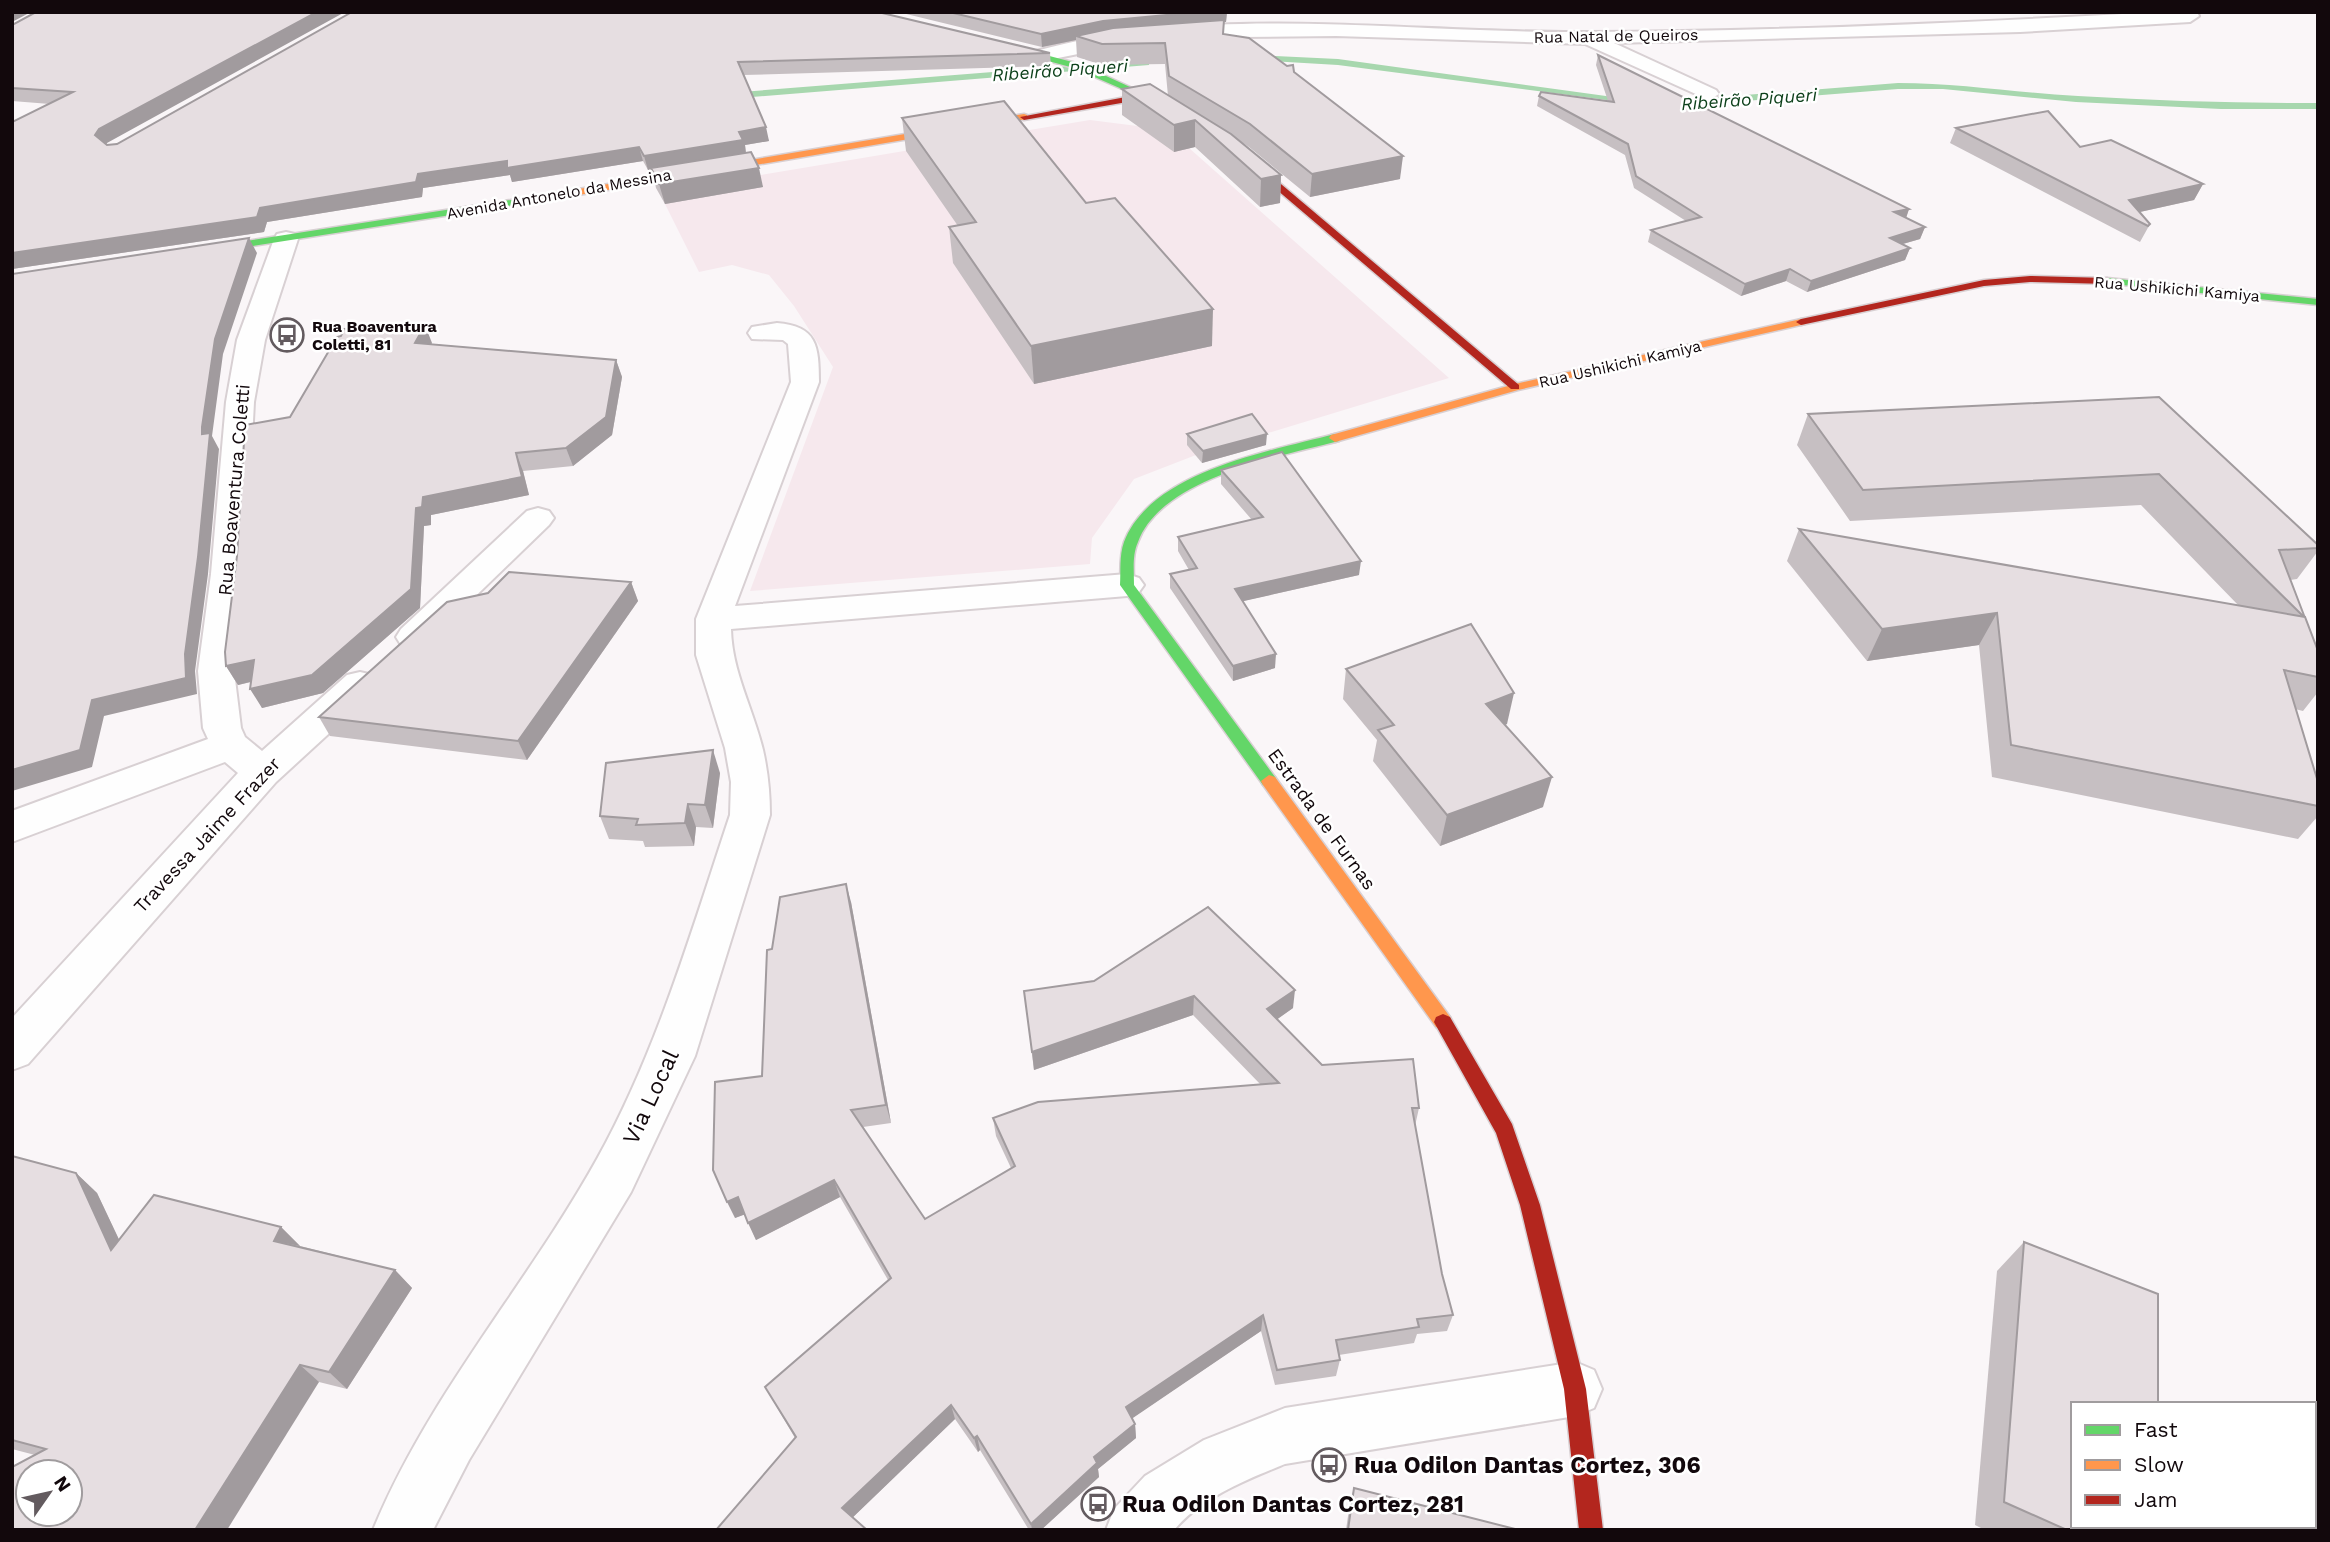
<svg xmlns="http://www.w3.org/2000/svg" width="2330" height="1542" viewBox="0 0 2330 1542" font-family="'Work Sans',sans-serif">
	<rect width="100%" height="100%" fill="#faf6f8"/>
	<polygon fill="#f6e8ed" points="1090,120 1161,129 1189,148 1449,378 1196,455 1134,479 1092,538 1090,564 750,591 833,367 794,306 769,275 732,265 699,272 659,192"/>
	<g fill="none" stroke-linecap="round" stroke-linejoin="round">
		<g fill="#a7d7ae" fill-rule="evenodd">
			<polygon points="1255,55 1338,59 1635,100 1630,103 1338,65 1252,60"/>
			<polygon points="1146,60 1149,61 1149,65 728,99 723,96 728,93"/>
			<path d="M 1898,83 C 1959,83 2018,93 2078,96 C 2158,101 2238,103 2318,103 L 2318,109 L 2221,109 L 2076,102 L 1943,89 L 1898,89 L 1668,107 L 1663,104 L 1668,101 Z"/>
		</g>
		<defs>
			<g id="street">
				<path d="M 2158,12 L 2197,12 L 2199,16 L 2190,22 L 2020,32 L 1614,43 L 1716,90 L 1719,94 L 1709,100 L 1585,44 L 1336,36 L 1235,37 L 1113,47 L 1043,61 L 1033,55 L 1036,51 C 1215,2 1405,34 1588,32 C 1777,31 1968,23 2158,12 Z"/>
				<polygon points="286,232 295,234 298,239 265,340 254,402 245,574 234,671 241,728 245,737 262,751 347,675 360,672 373,675 378,684 373,693 276,782 28,1064 12,1070 12,1018 238,773 225,762 12,842 12,811 208,739 203,728 198,671 211,574 226,402 237,340 274,239 277,234"/>
				<path d="M 777,323 C 817,326 819,346 819,382 L 735,606 L 1127,574 L 1139,578 L 1144,585 L 1139,592 L 1127,596 L 731,629 C 732,672 753,708 763,750 C 768,772 770,793 770,815 L 695,1056 L 631,1192 L 469,1460 L 433,1530 L 373,1530 C 428,1396 527,1285 597,1159 C 657,1051 691,932 730,815 L 731,782 L 725,748 L 696,655 L 696,619 L 791,382 L 788,344 L 783,340 L 752,339 L 748,333 L 752,327 Z"/>
				<polygon points="538,508 549,511 554,518 549,525 425,645 413,648 401,645 396,637 401,629 527,511"/>
				<path d="M 1575,1362 L 1594,1370 L 1602,1389 L 1594,1408 L 1575,1416 L 1285,1464 C 1246,1480 1202,1497 1174,1530 L 1106,1530 L 1114,1509 L 1145,1476 L 1204,1440 L 1285,1408 Z"/>
			</g>
			<g id="fast">
				<polygon points="1000,43 1080,64 1154,98 1147,100 1074,68 997,47"/>
				<polygon points="543,195 546,196 546,200 201,254 196,251 201,248"/>
				<polygon points="2107,278 2318,299 2318,305 2103,283 2102,281"/>
				<path d="M 1335,434 L 1339,435 L 1339,441 C 1281,456 1161,478 1138,542 C 1132,555 1134,571 1134,585 L 1275,777 L 1277,781 L 1269,787 L 1263,785 L 1120,585 C 1121,571 1119,556 1124,542 C 1151,471 1271,451 1335,434 Z"/>
			</g>
			<g id="slow">
				<polygon points="1024,114 1027,115 1027,119 543,201 538,198 543,195"/>
				<polygon points="1801,319 1805,320 1805,324 1518,390 1335,442 1329,438 1331,435 1515,384"/>
				<polygon points="1269,775 1275,777 1450,1017 1452,1022 1450,1027 1443,1030 1436,1027 1263,785 1261,781"/>
			</g>
			<g id="jam">
				<polygon points="1147,93 1150,94 1150,98 1024,120 1020,117"/>
				<polygon points="1237,152 1243,152 1519,385 1519,389 1511,389 1237,156"/>
				<polygon points="2030,276 2107,278 2112,281 2107,284 2030,282 1984,286 1801,325 1796,322 1801,319 1984,280"/>
				<polygon points="1443,1014 1450,1017 1512,1124 1540,1205 1586,1389 1603,1530 1579,1530 1564,1389 1520,1205 1496,1133 1434,1022 1436,1017"/>
			</g>
		</defs>
		<use href="#street" stroke="#d8d0d3" stroke-width="4"/>
		<use href="#fast" stroke="#d8d0d3" stroke-width="3"/>
		<use href="#slow" stroke="#d8d0d3" stroke-width="3"/>
		<use href="#jam" stroke="#d8d0d3" stroke-width="3"/>
		<use href="#street" fill="#fefefe" fill-rule="evenodd"/>
		<use href="#fast" fill="#63d668" fill-rule="evenodd"/>
		<use href="#slow" fill="#ff974d" fill-rule="evenodd"/>
		<use href="#jam" fill="#b3261e" fill-rule="evenodd"/>
	</g>
	<g fill="#c6bfc2">
		<polygon points="36,12 107,145 117,144 352,12 1050,53 1051,66 743,75 769,141 745,145 746,153 763,187 665,204 656,188 652,170 648,170 643,161 512,182 510,175 423,188 422,197 267,222 264,232 12,269 50,104 12,101 12,25"/>
		<polygon points="898,12 1227,12 1226,22 1224,22 1224,34 1294,72 1400,179 1310,197 1249,147 1240,141 1281,175 1280,203 1260,207 1195,147 1174,152 1122,115 1122,89 1168,96 1165,64 1102,65 1077,57 1076,40 1042,47"/>
		<polygon points="1598,55 1909,209 1906,218 1925,227 1920,239 1903,244 1910,248 1905,260 1807,292 1786,281 1741,296 1648,242 1651,230 1686,221 1634,188 1625,155 1537,106 1539,96 1608,101 1596,65"/>
		<polygon points="902,118 1086,203 1212,346 1034,384 953,263 949,227 958,226 906,151"/>
		<polygon points="1956,128 2080,147 2203,184 2194,200 2140,212 2150,224 2140,242 1950,143"/>
		<polygon points="432,343 431,344 616,360 622,377 612,435 573,466 523,471 529,495 431,515 431,525 424,526 420,608 323,693 262,708 251,682 238,685 226,666 290,417"/>
		<polygon points="2159,397 2318,545 2318,551 2297,579 2290,580 2318,651 2318,692 2303,711 2295,709 2318,782 2318,816 2298,839 1992,777 1979,645 1867,661 1787,561 1799,529 2239,606 2141,505 1850,521 1797,445 1808,414"/>
		<polygon points="1187,434 1266,445 1202,463 1187,445"/>
		<polygon points="1221,470 1359,575 1243,601 1275,668 1233,681 1170,588 1170,574 1189,570 1178,551 1178,537 1252,520 1221,484"/>
		<polygon points="631,582 638,601 527,760 330,736 319,717"/>
		<polygon points="1346,669 1507,724 1505,725 1543,807 1440,846 1373,761 1377,740 1343,699"/>
		<polygon points="720,773 713,828 696,827 694,846 645,847 643,841 609,839 600,816"/>
		<polygon points="851,902 891,1123 863,1127 925,1219 1011,1168 996,1136 993,1118 1261,1085 1193,1015 1034,1070 1024,991 1094,981 1293,1008 1277,1019 1322,1065 1419,1108 1415,1126 1442,1274 1453,1315 1447,1331 1417,1334 1414,1343 1339,1355 1340,1360 1336,1376 1275,1385 1261,1331 1132,1418 1135,1424 1136,1438 1098,1469 1099,1477 1041,1530 1029,1530 980,1450 978,1452 955,1419 853,1517 716,1530 795,1438 765,1387 888,1280 840,1197 756,1240 745,1214 735,1218 762,1076 772,949"/>
		<polygon points="12,1156 76,1173 97,1193 119,1240 281,1227 300,1246 395,1270 412,1288 347,1389 319,1382 35,1455 12,1449"/>
		<polygon points="2024,1242 2157,1530 1985,1530 1975,1525 1997,1271"/>
		<polygon points="1354,1488 1519,1530 1346,1530 1350,1502"/>
	</g>
	<g fill="#a19b9e">
		<polygon points="12,12 31,12 12,22"/>
		<polygon points="317,12 345,12 107,143 103,149 95,135 99,129"/>
		<polygon points="1198,12 1227,12 1226,22 1224,22 1224,41 1223,34 1076,36 1076,40 1042,47 1041,34 1103,21"/>
		<polygon points="1195,120 1195,147 1174,152 1174,125"/>
		<polygon points="766,127 769,141 745,145 746,154 648,170 644,156 739,132"/>
		<polygon points="639,147 643,161 512,182 510,175 423,188 422,197 267,222 264,232 12,269 12,253 260,208 418,174 507,161"/>
		<polygon points="1403,156 1400,179 1310,197 1312,174"/>
		<polygon points="759,168 763,187 665,204 659,184"/>
		<polygon points="1281,175 1280,203 1260,207 1261,179"/>
		<polygon points="2203,184 2194,200 2126,215 2129,200"/>
		<polygon points="1909,209 1905,221 1894,212"/>
		<polygon points="1925,227 1920,239 1885,249 1890,238"/>
		<polygon points="249,238 257,253 223,354 212,436 219,449 208,574 195,671 197,694 104,716 92,767 12,791 12,770 92,700 185,654 202,427 215,339"/>
		<polygon points="1910,248 1905,260 1807,292 1811,281"/>
		<polygon points="1790,269 1786,281 1741,296 1745,284"/>
		<polygon points="1213,309 1212,346 1034,384 1031,346"/>
		<polygon points="425,325 432,343 422,361 415,343"/>
		<polygon points="616,360 622,377 612,435 573,466 566,448"/>
		<polygon points="1267,434 1266,445 1202,463 1203,451"/>
		<polygon points="516,453 523,471 529,495 431,515 431,525 424,526 420,608 323,693 262,708 250,689 416,508 423,497"/>
		<polygon points="1361,561 1359,575 1235,603 1235,589"/>
		<polygon points="631,582 638,601 527,760 518,741"/>
		<polygon points="1997,613 1979,645 1867,661 1882,629"/>
		<polygon points="1276,654 1275,668 1233,681 1233,666"/>
		<polygon points="254,660 266,678 238,685 226,666"/>
		<polygon points="1514,693 1507,724 1479,734 1486,704"/>
		<polygon points="713,750 720,773 713,828 705,805"/>
		<polygon points="1552,777 1543,807 1440,846 1447,815"/>
		<polygon points="688,804 696,827 694,846 685,823"/>
		<polygon points="846,884 851,902 891,1123 886,1105"/>
		<polygon points="1295,990 1293,1008 1265,1028 1267,1009"/>
		<polygon points="1194,996 1193,1015 1034,1070 1032,1052"/>
		<polygon points="76,1173 97,1193 133,1269 111,1250"/>
		<polygon points="834,1180 840,1197 756,1240 748,1223"/>
		<polygon points="738,1197 746,1214 735,1218 727,1202"/>
		<polygon points="281,1227 300,1246 274,1241"/>
		<polygon points="395,1270 412,1288 347,1389 329,1372"/>
		<polygon points="1263,1315 1261,1331 1127,1422 1126,1407"/>
		<polygon points="300,1365 319,1382 227,1530 195,1530"/>
		<polygon points="951,1405 955,1419 849,1521 842,1508"/>
		<polygon points="1135,1424 1136,1438 1098,1469 1099,1477 1041,1530 1032,1530 1031,1524 1094,1457"/>
		<polygon points="977,1436 980,1450 978,1452 974,1438"/>
	</g>
	<g fill="#e6dee1" stroke="#a19b9e" stroke-width="2" fill-rule="evenodd">
		<polygon points="36,12 317,12 99,129 95,135 107,145 117,144 352,12 878,12 1050,53 738,62 766,127 739,132 743,140 644,156 639,147 507,168 507,161 418,174 416,182 260,208 257,217 12,253 12,122 73,92 12,88 12,25"/>
		<polygon points="949,12 1198,12 1103,21 1041,34"/>
		<polygon points="1224,20 1223,34 1249,38 1287,66 1293,65 1294,72 1403,156 1312,174 1250,124 1169,76 1165,43 1102,44 1076,36 1113,28"/>
		<polygon points="1598,55 1909,209 1894,212 1925,227 1890,238 1910,248 1811,281 1790,269 1745,284 1651,230 1701,217 1636,176 1628,144 1539,96 1541,92 1614,102"/>
		<polygon points="1150,84 1231,134 1281,175 1261,179 1195,120 1174,125 1122,89"/>
		<polygon points="1004,101 1086,203 1115,198 1213,309 1031,346 949,227 976,222 902,118"/>
		<polygon points="2048,111 2080,147 2111,140 2203,184 2129,200 2150,224 2148,226 1956,128"/>
		<polygon points="751,152 759,168 659,184 651,168"/>
		<polygon points="249,238 215,339 202,427 202,434 210,433 198,557 185,654 186,678 92,700 80,750 12,770 12,274"/>
		<polygon points="425,325 415,343 616,360 606,417 566,448 516,453 522,477 423,497 422,507 416,508 411,589 312,675 250,689 254,660 226,666 225,652 237,556 245,425 290,417 337,337 341,336 344,329"/>
		<polygon points="2159,397 2318,545 2318,548 2279,550 2305,618 2159,474 1863,490 1808,414"/>
		<polygon points="1252,414 1267,434 1203,451 1187,434"/>
		<polygon points="1282,452 1361,561 1235,589 1276,654 1233,666 1170,574 1197,568 1178,537 1263,517 1221,470"/>
		<polygon points="1799,529 2305,617 2318,651 2318,677 2284,670 2318,782 2318,806 2011,745 1997,613 1882,629"/>
		<polygon points="509,572 631,582 518,741 319,717 447,602 488,593"/>
		<polygon points="1471,624 1514,693 1486,704 1552,777 1447,815 1378,730 1394,725 1346,669"/>
		<polygon points="713,750 705,805 688,804 685,823 636,825 638,819 600,816 606,763"/>
		<polygon points="846,884 886,1105 851,1110 925,1219 1015,1166 993,1118 1038,1102 1279,1083 1194,996 1032,1052 1024,991 1094,981 1208,907 1295,990 1267,1009 1322,1065 1413,1059 1419,1108 1412,1108 1442,1274 1453,1315 1417,1319 1419,1327 1336,1340 1340,1360 1277,1370 1263,1315 1126,1407 1135,1424 1094,1457 1097,1463 1031,1524 977,1436 974,1438 951,1405 842,1508 867,1530 716,1530 796,1437 765,1387 891,1278 834,1180 748,1223 738,1197 727,1202 713,1170 715,1082 762,1076 767,950 772,949 780,897"/>
		<path d="M 12,1156 L 76,1173 L 111,1250 L 154,1195 L 281,1227 L 274,1241 L 395,1270 L 329,1372 L 300,1365 L 195,1530 L 12,1530 L 12,1467 L 46,1449 L 12,1440 ZM 28,1472 L 70,1472 L 70,1514 L 28,1514 Z"/>
		<polygon points="2024,1242 2158,1294 2158,1404 2073,1404 2073,1526 2157,1526 2157,1530 2067,1530 2004,1502"/>
		<polygon points="1354,1488 1519,1530 1348,1530"/>
	</g>
	<defs>
		<symbol id="bus-ring" viewBox="-11 -11 22 22"><circle r="9.5" fill="#fff" stroke="#635b5f" stroke-width="1.5"/><path d="M-5-6H5V4H4V6H2V4H-2V6H-4V4H-5ZM-3.5-4V0h7V-4ZM-3.5 1.2v1.5H-2V1.2ZM2 1.2v1.5H3.5V1.2Z" fill="#635b5f"/></symbol>
	</defs>
	<g fill-rule="evenodd">
		<use href="#bus-ring" x="268" y="316" width="38" height="38"/>
		<use href="#bus-ring" x="1310" y="1446" width="38" height="38"/>
		<use href="#bus-ring" x="1079" y="1485" width="38" height="38"/>
	</g>
	<g text-anchor="middle" dominant-baseline="central" stroke-width="5" stroke-linejoin="round" paint-order="stroke">
		<g font-size="16" fill="#12080c" stroke="#fff">
			<text transform="translate(1616 36) rotate(-1)">Rua Natal de Queiros</text>
			<text transform="translate(559 194) rotate(-10)">Avenida Antonelo da Messina</text>
			<text transform="translate(2177 289) rotate(5)">Rua Ushikichi Kamiya</text>
			<text transform="translate(1620 364) rotate(-13)">Rua Ushikichi Kamiya</text>
		</g>
		<g font-size="16" font-weight="bold" fill="#12080c" stroke="#fff" text-anchor="start">
			<text x="312" y="326">Rua Boaventura<tspan x="312" dy="18">Coletti, 81</tspan></text>
		</g>
		<g font-size="18" font-style="italic" fill="#0d411b" stroke="#fff">
			<text transform="translate(1060 70) rotate(-4)">Ribeirão Piqueri</text>
			<text transform="translate(1749 99) rotate(-4)">Ribeirão Piqueri</text>
		</g>
		<g font-size="19" fill="#12080c" stroke="#fff">
			<text transform="translate(234 490) rotate(-85)">Rua Boaventura Coletti</text>
			<text transform="translate(1322 819) rotate(54)">Estrada de Furnas</text>
			<text transform="translate(207 835) rotate(-47)">Travessa Jaime Frazer</text>
		</g>
		<g font-size="23" fill="#12080c" stroke="#fff">
			<text transform="translate(651 1097) rotate(-65)">Via Local</text>
		</g>
		<g font-size="23" font-weight="bold" fill="#12080c" stroke="#fff" text-anchor="start">
			<text x="1354" y="1465">Rua Odilon Dantas Cortez, 306</text>
			<text x="1122" y="1504">Rua Odilon Dantas Cortez, 281</text>
		</g>
	</g>
	<rect width="2330" height="1542" fill="none" stroke="#12080c" stroke-width="28"/>
	<rect x="2071" y="1402" width="245" height="126" fill="#ffffff" stroke="#a09c9e" stroke-width="2"/>
	<rect x="2085" y="1425" width="35" height="10" fill="#63d668" stroke="#a09c9e" stroke-width="2"/>
	<text x="2134" y="1437" font-size="21" fill="#12080c">Fast</text>
	<rect x="2085" y="1460" width="35" height="10" fill="#ff974d" stroke="#a09c9e" stroke-width="2"/>
	<text x="2134" y="1472" font-size="21" fill="#12080c">Slow</text>
	<rect x="2085" y="1495" width="35" height="10" fill="#b3261e" stroke="#a09c9e" stroke-width="2"/>
	<text x="2134" y="1507" font-size="21" fill="#12080c">Jam</text>
	<g transform="translate(49 1493) rotate(56)"><circle r="33" fill="#ffffff" stroke="#a09c9e" stroke-width="2"/>
	<path d="M0-5L12 26L0 18L-12 26Z" fill="#635b5f"/>
	<text y="-10" font-size="19" font-weight="bold" text-anchor="middle" fill="#12080c">N</text>
	</g>
</svg>
